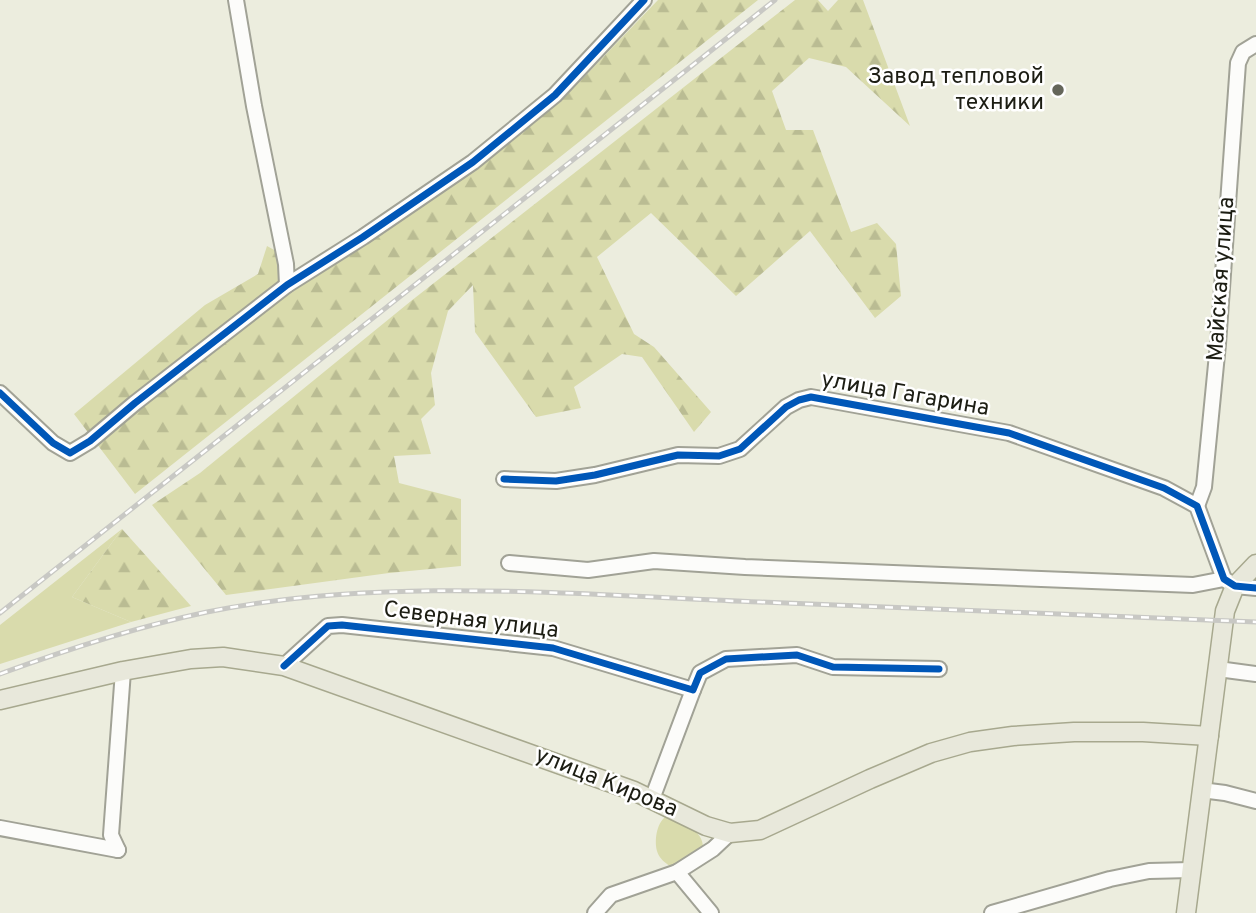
<svg xmlns="http://www.w3.org/2000/svg" width="1256" height="913" viewBox="0 0 1256 913" font-family="Overpass,sans-serif">
	<defs>
		<pattern id="forest-firs" width="22" height="20" patternUnits="userSpaceOnUse" patternTransform="scale(1.75)"><rect width="22" height="20" fill="#d9dbac"/><path d="M5 1l3.5 6h-7zM16 11l3.5 6h-7z" fill="#babc93"/></pattern>
	</defs>
	<rect width="100%" height="100%" fill="#ecedde"/>
	<g fill="#d9dbac">
		<polygon points="122,529 72,597 131,622 0,664 0,625"/>
		<path d="M 668,815 C 681,822 703,830 703,847 L 678,867 L 672,868 C 666,863 659,859 657,851 C 654,839 657,821 668,815 Z"/>
	</g>
	<g fill="url(#forest-firs)">
		<polygon points="658,0 758,0 135,494 74,414 205,305 258,274 267,246 276,251 282,299 474,167 560,102"/>
		<polygon points="795,0 818,0 828,11 838,0 863,0 910,126 846,67 809,58 772,91 786,130 813,130 851,232 877,223 896,244 901,296 875,318 810,231 736,296 651,213 597,257 634,334 654,347 711,412 694,432 642,357 622,354 574,387 581,408 536,417 475,332 473,285 448,311 431,373 435,405 421,419 431,454 394,456 399,483 461,499 461,566 389,573 226,595 152,505 200,473 411,301"/>
		<polygon points="122,529 191,606 131,622 72,597"/>
	</g>
	<g fill="none" stroke-linecap="round" stroke-linejoin="round">
		<defs>
			<g id="minor">
				<polyline points="236,0 254,106 286,264 287,285"/>
				<polyline points="0,393 53,443 70,453 90,441 135,403 287,285 363,237 473,162 555,95 644,0"/>
				<polyline points="504,479 556,481 595,475 678,455 719,456 740,449 786,407 799,400 811,397 1009,433 1164,488 1197,506 1224,579 1235,586 1256,588"/>
				<polyline points="1197,506 1204,487 1218,344 1238,63 1243,52 1256,44"/>
				<polyline points="509,563 588,570 654,561 745,567 1193,585 1224,579"/>
				<polyline points="284,666 328,626 342,625 553,648 693,690 700,673 726,659 797,655 833,667 939,669"/>
				<polyline points="1218,669 1256,674"/>
				<polyline points="1201,790 1225,793 1256,801"/>
				<polyline points="652,799 693,690"/>
				<polyline points="0,828 118,850"/>
				<polyline points="118,850 111,835 123,671"/>
				<polyline points="677,872 711,913"/>
				<polyline points="595,913 611,895 677,872 713,849 730,833"/>
				<polyline points="992,913 1110,879 1149,871 1191,870"/>
			</g>
			<g id="major">
				<polyline points="0,700 123,671 191,659 223,657 284,666 634,791 706,826 730,833 760,830 870,779 931,753 970,742 1013,736 1074,732 1143,732 1209,736"/>
				<polyline points="1186,913 1225,611 1235,586 1256,564"/>
			</g>
		</defs>
		<use href="#minor" stroke="#a1a296" stroke-width="18"/>
		<use href="#major" stroke="#a7a88e" stroke-width="21"/>
		<use href="#minor" stroke="#fcfcfa" stroke-width="14"/>
		<use href="#major" stroke="#e8e8db" stroke-width="18"/>
		<defs>
			<g id="rail">
				<polyline points="0,613 775,0"/>
				<path d="M 0,674 C 68,649 136,627 207,612 C 383,576 581,595 760,602 C 925,609 1091,615 1256,622"/>
			</g>
		</defs>
		<use href="#rail" stroke="#c8c8c4" stroke-width="5"/>
		<use href="#rail" stroke="#fff" stroke-width="2.5" stroke-dasharray="8" stroke-linecap="butt"/>
		<defs>
			<g id="cycleway">
				<polyline points="0,393 53,443 70,453 90,441 135,403 287,285 363,237 473,162 555,95 644,0"/>
				<polyline points="504,479 556,481 595,475 678,455 719,456 740,449 786,407 799,400 811,397 1009,433 1164,488 1197,506 1224,579 1235,586 1256,588"/>
				<polyline points="284,666 328,626 342,625 553,648 693,690 700,673 726,659 797,655 833,667 939,669"/>
			</g>
		</defs>
		<use href="#cycleway" stroke="#fff" stroke-width="11"/>
		<use href="#cycleway" stroke="#0057b8" stroke-width="7"/>
	</g>
	<circle fill="#65665a" stroke="#fff" stroke-width="2.5" cx="1058" cy="90" r="7"/>
	<g text-anchor="middle" dominant-baseline="central" stroke-width="5" stroke-linejoin="round" paint-order="stroke">
		<g font-size="23" fill="#1c1d13" stroke="#fff" text-anchor="end">
			<text x="1044" y="77">Завод тепловой<tspan x="1044" dy="26">техники</tspan></text>
		</g>
		<g font-size="23" fill="#1c1d13" stroke="#fff">
			<text transform="translate(1222 279) rotate(-86)">Майская улица</text>
			<text transform="translate(905 395) rotate(10)">улица Гагарина</text>
			<text transform="translate(471 621) rotate(7)">Северная улица</text>
			<text transform="translate(606 783) rotate(22)">улица Кирова</text>
		</g>
	</g>
</svg>
